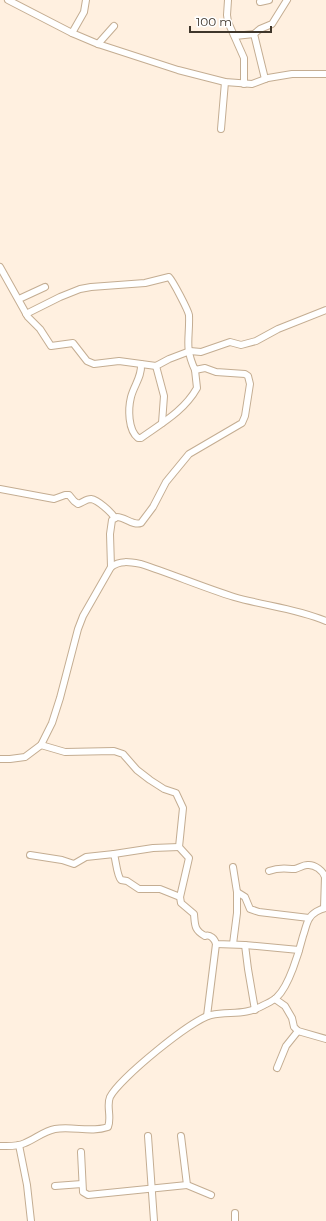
<svg xmlns="http://www.w3.org/2000/svg" width="326" height="1221" viewBox="0 0 326 1221" font-family="Montserrat,sans-serif">
	<rect width="100%" height="100%" fill="#fff0e0"/>
	<g fill="none" stroke-linecap="round" stroke-linejoin="round">
		<defs>
			<g id="minor">
				<polyline points="8,0 72,33 98,44 178,70 225,82 252,84 268,78 292,74 326,74"/>
				<polyline points="228,0 227,15 228,22 244,58 244,84"/>
				<polyline points="260,2 269,0"/>
				<polyline points="72,33 84,12 86,0"/>
				<polyline points="235,36 254,34"/>
				<polyline points="98,44 114,26"/>
				<polyline points="265,79 254,34 260,29 272,24 287,0"/>
				<polyline points="221,129 225,82"/>
				<polyline points="0,267 28,317 40,329 51,346 73,343 87,361 94,364 119,361 156,366 169,359 190,351 201,352 230,342 241,345 256,341 278,329 326,310"/>
				<polyline points="19,299 45,287"/>
				<path d="M 26,314 L 60,297 L 80,289 L 91,287 L 145,283 L 169,277 C 173,281 188,310 189,315 C 190,339 184,346 195,370 L 205,368 L 216,372 L 245,374 L 248,376 L 250,384 L 245,416 L 242,423 L 189,454 L 166,482 L 153,507 L 141,523 C 133,526 125,517 117,517 L 112,520 L 110,534 L 111,567"/>
				<path d="M 141,364 C 142,377 134,385 131,397 C 128,409 128,430 138,438 L 141,438 C 162,423 184,411 197,388 L 195,370"/>
				<polyline points="156,366 164,396 162,423"/>
				<path d="M 0,489 L 54,499 L 65,495 L 69,495 L 74,501 L 78,504 C 82,503 86,499 91,499 C 98,500 111,512 115,518"/>
				<polyline points="41,745 65,752 114,751 123,754 137,770 150,780 164,789 176,793 183,808 179,847 189,858 180,897"/>
				<path d="M 0,759 L 10,759 L 25,757 L 41,745 L 52,723 L 60,698 L 78,629 L 83,616 L 111,567 C 120,560 130,562 141,564 C 172,574 202,587 234,597 C 265,606 295,608 326,621"/>
				<polyline points="114,854 153,848 179,847"/>
				<path d="M 30,855 L 62,860 L 74,864 L 86,857 L 114,854 C 116,861 117,876 121,880 L 127,881 L 139,889 L 160,889 L 180,897 L 181,903 L 194,914 C 195,925 194,930 205,936 C 210,934 215,939 216,944 L 245,945 L 299,950"/>
				<polyline points="233,867 237,892 245,897 250,909 259,912 309,918"/>
				<path d="M 269,871 C 280,867 285,869 295,869 C 299,868 303,865 307,865 C 315,864 323,871 325,877 L 324,908"/>
				<polyline points="233,944 237,913 237,892"/>
				<polyline points="245,945 248,969 255,1010"/>
				<polyline points="275,999 285,1006 292,1018 294,1027 298,1031 326,1039"/>
				<polyline points="207,1016 216,944"/>
				<polyline points="277,1068 286,1046 298,1031"/>
				<polyline points="148,1136 154,1221"/>
				<polyline points="181,1136 187,1185 211,1195"/>
				<polyline points="19,1145 27,1185 31,1221"/>
				<path d="M 0,1146 C 8,1146 17,1147 25,1143 C 35,1139 44,1131 55,1129 C 73,1126 91,1133 108,1127 C 112,1117 106,1106 110,1097 C 119,1079 192,1019 211,1015 C 231,1011 244,1016 264,1005 C 268,1003 273,1001 277,997 C 289,986 299,952 303,936 C 305,931 306,924 309,919 C 312,913 320,909 326,908"/>
				<polyline points="81,1152 83,1192 88,1195 187,1185"/>
				<polyline points="55,1186 82,1184"/>
				<polyline points="235,1221 235,1213"/>
			</g>
		</defs>
		<use href="#minor" stroke="#c4ad92" stroke-width="8"/>
		<use href="#minor" stroke="#fff" stroke-width="6"/>
	</g>
	<path d="M190 26v6h81v-6" fill="none" stroke="#3f362b" stroke-width="2"/>
	<text x="196" y="26" font-size="12" fill="#3f362b" stroke="#ffffff" stroke-width="3" paint-order="stroke">100 m</text>
</svg>
